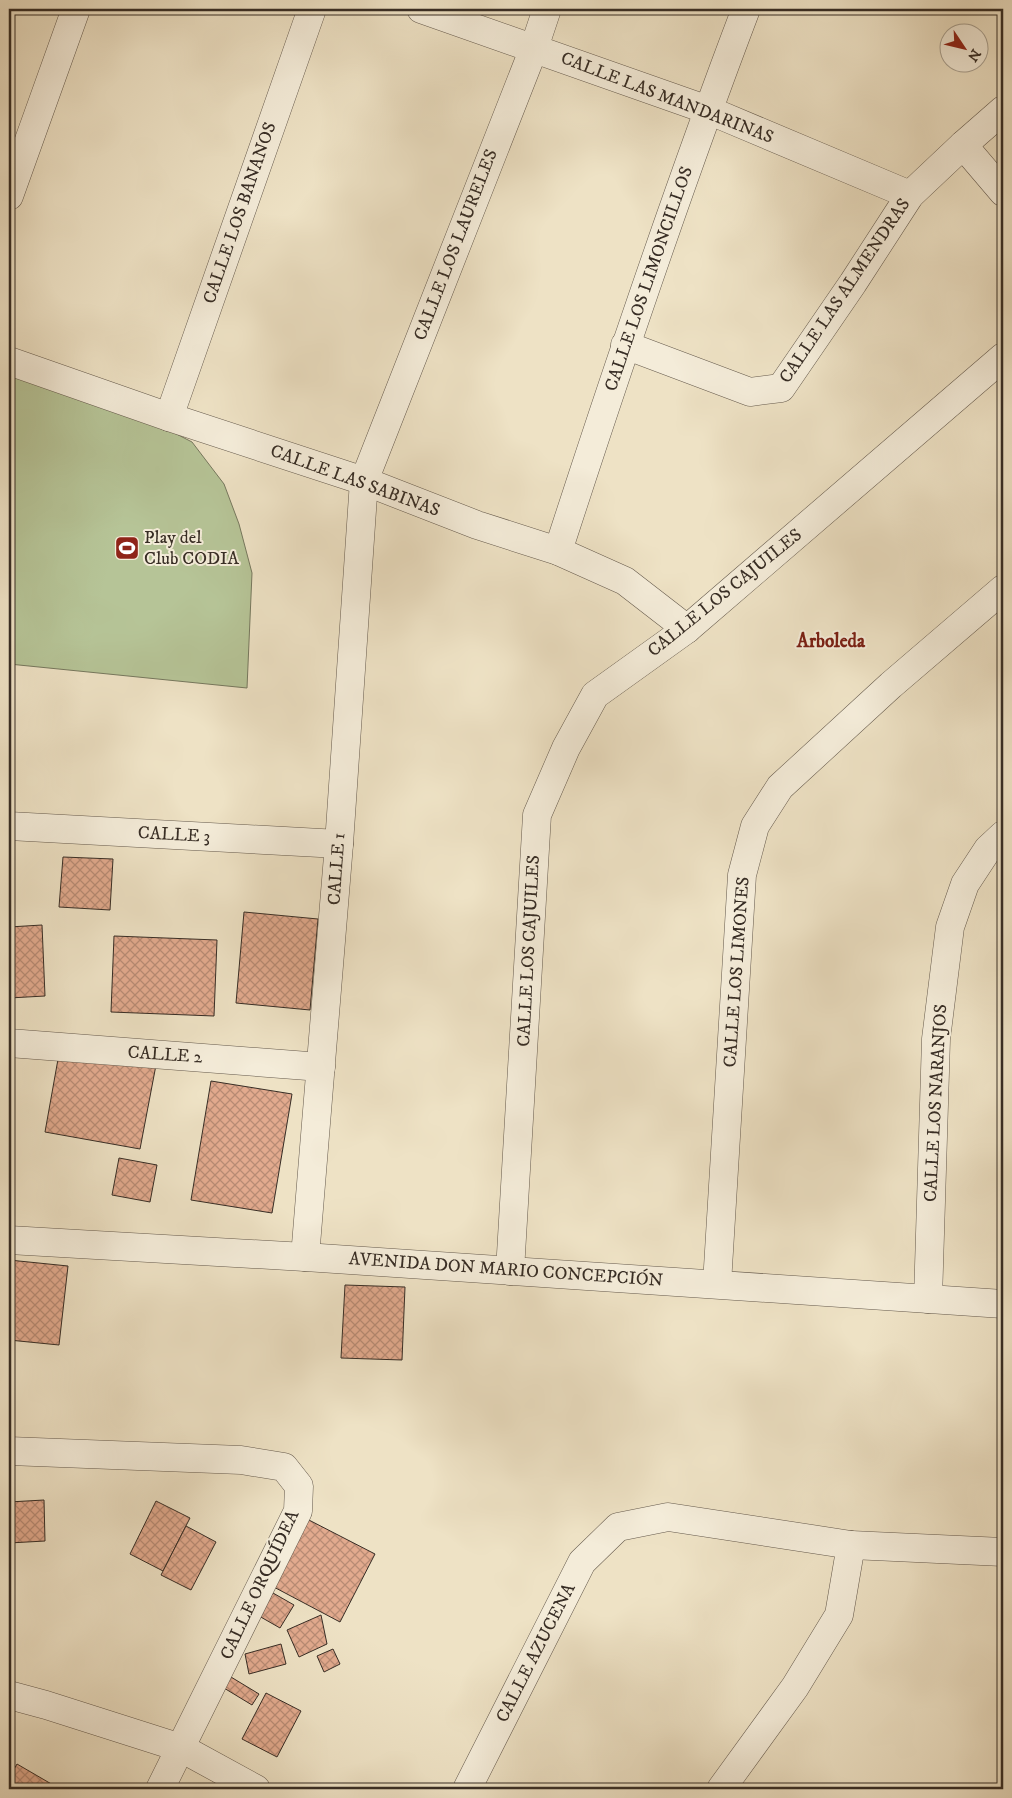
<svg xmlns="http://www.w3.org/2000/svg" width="1012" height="1798" viewBox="0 0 1012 1798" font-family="'IM FELL DW Pica',serif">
	<defs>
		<pattern id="building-cross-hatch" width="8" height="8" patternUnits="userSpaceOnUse" patternTransform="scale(1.25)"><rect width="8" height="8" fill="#e2aa8e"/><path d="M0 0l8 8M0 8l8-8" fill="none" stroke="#b88b74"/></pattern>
	</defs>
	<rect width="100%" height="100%" fill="#eee2c5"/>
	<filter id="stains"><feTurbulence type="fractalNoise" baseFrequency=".004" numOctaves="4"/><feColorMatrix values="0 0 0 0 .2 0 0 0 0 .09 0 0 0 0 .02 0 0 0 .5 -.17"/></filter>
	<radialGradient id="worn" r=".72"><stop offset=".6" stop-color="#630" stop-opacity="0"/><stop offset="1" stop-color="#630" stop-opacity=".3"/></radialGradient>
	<polygon fill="#b6c497" stroke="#76785e" points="9,374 155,423 192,442 224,484 239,524 252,573 247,688 9,664"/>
	<g fill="url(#building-cross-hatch)" stroke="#372d25">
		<polygon points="63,857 113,859 110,910 59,907"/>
		<polygon points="244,912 318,919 310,1010 236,1003"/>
		<polygon points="42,925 45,996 9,998 9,927"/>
		<polygon points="114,936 217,940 214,1016 111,1012"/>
		<polygon points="60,1048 156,1065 140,1149 45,1132"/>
		<polygon points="211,1081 292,1094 272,1213 191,1200"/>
		<polygon points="119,1158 157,1165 150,1202 112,1195"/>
		<polygon points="9,1260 68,1266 59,1345 9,1340"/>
		<polygon points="345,1285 405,1287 402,1360 341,1358"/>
		<polygon points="44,1500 45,1541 9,1543 9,1502"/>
		<polygon points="156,1501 190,1518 163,1571 130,1554"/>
		<polygon points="305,1518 375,1554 340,1622 270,1585"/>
		<polygon points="186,1526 216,1542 191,1590 161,1575"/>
		<polygon points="273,1593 294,1605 280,1628 259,1616"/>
		<polygon points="321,1615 327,1644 299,1657 287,1630"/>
		<polygon points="281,1644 286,1664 249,1674 245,1654"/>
		<polygon points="333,1649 340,1664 324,1672 317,1656"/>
		<polygon points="226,1674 259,1694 252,1705 219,1685"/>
		<polygon points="266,1693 301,1711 277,1757 242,1739"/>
		<polygon points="17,1764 60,1789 9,1789 9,1778"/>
	</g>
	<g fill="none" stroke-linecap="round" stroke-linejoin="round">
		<defs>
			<g id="minor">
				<polyline points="421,9 708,110 910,195"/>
				<polyline points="963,145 1003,192"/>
				<polyline points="9,196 76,9"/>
				<polyline points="625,345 750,392 781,388 853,283 910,195 963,145 1003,110"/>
				<polyline points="9,361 169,417 364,481 477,525 558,551 625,581 687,629"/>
				<polyline points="169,417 312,9"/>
				<path d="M 558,551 C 617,369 678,188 746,9"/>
				<polyline points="9,826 339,844"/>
				<polyline points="9,1043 321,1067"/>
				<polyline points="9,1240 305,1257 1003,1304"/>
				<polyline points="305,1257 339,844 364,481 534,48 547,9"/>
				<polyline points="510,1271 537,815 566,748 595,695 687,629 1003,357"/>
				<polyline points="717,1284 742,875 755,826 780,787 891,685 1003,589"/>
				<polyline points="928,1299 936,1039 950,927 965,884 988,849 1003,835"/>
				<polyline points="9,1451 241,1460 284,1467 299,1486 298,1511 160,1789"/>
				<polyline points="9,1695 46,1705 181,1748 256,1789"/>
				<polyline points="467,1789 582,1562 618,1527 668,1517 851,1545 1003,1552"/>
				<polyline points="721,1789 795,1687 839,1615 851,1545"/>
			</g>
		</defs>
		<use href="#minor" stroke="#655a4d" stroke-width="29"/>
		<use href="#minor" stroke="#f4ecd9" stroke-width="28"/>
	</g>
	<defs>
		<symbol id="stadium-square" viewBox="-11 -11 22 22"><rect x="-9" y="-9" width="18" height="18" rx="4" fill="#8f2418" stroke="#f4ecd9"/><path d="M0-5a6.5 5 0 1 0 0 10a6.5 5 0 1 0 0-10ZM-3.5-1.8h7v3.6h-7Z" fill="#fff"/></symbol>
	</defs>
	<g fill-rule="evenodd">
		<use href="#stadium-square" x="113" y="534" width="28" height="28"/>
	</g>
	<g text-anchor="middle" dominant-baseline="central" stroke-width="4" stroke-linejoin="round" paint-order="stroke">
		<g font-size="18" fill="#372d25" stroke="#f4ecd9">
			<text transform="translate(667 98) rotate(21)">CALLE LAS MANDARINAS</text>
			<text transform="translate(240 213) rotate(-71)">CALLE LOS BANANOS</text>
			<text transform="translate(456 245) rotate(-69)">CALLE LOS LAURELES</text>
			<text transform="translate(649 279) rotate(-71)">CALLE LOS LIMONCILLOS</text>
			<text transform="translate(845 291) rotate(-56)">CALLE LAS ALMENDRAS</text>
			<text transform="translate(355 481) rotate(20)">CALLE LAS SABINAS</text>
			<text transform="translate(725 593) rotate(-39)">CALLE LOS CAJUILES</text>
			<text transform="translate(174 835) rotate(3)">CALLE 3</text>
			<text transform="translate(337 869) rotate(-86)">CALLE 1</text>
			<text transform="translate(529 951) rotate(-87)">CALLE LOS CAJUILES</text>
			<text transform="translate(737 972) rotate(-86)">CALLE LOS LIMONES</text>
			<text transform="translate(165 1055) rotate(4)">CALLE 2</text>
			<text transform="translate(936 1103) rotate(-87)">CALLE LOS NARANJOS</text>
			<text transform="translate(506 1270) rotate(4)">AVENIDA DON MARIO CONCEPCIÓN</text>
			<text transform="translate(260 1585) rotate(-65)">CALLE ORQUÍDEA</text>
			<text transform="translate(536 1653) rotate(-63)">CALLE AZUCENA</text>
		</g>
		<g font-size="18" fill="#372d25" stroke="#f4ecd9" text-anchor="start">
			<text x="144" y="538">Play del<tspan x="144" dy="21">Club CODIA</tspan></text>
		</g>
		<g font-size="19" font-weight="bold" fill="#7a1f14" stroke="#f4ecd9">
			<text x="831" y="641">Arboleda</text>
		</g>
	</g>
	<rect width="1012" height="1798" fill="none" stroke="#eee2c5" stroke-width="30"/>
	<rect x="10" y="10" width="992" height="1778" fill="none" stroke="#372d25" stroke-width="2.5"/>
	<rect x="15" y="15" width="982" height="1768" fill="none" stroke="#372d25"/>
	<g transform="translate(964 48) rotate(125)"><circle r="24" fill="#f4ecd9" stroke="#a8a091"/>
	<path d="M0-4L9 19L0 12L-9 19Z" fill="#8f2418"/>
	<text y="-8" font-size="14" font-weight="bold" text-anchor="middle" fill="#372d25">N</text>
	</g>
	<rect width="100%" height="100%" filter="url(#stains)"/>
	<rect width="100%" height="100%" fill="url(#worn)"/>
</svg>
